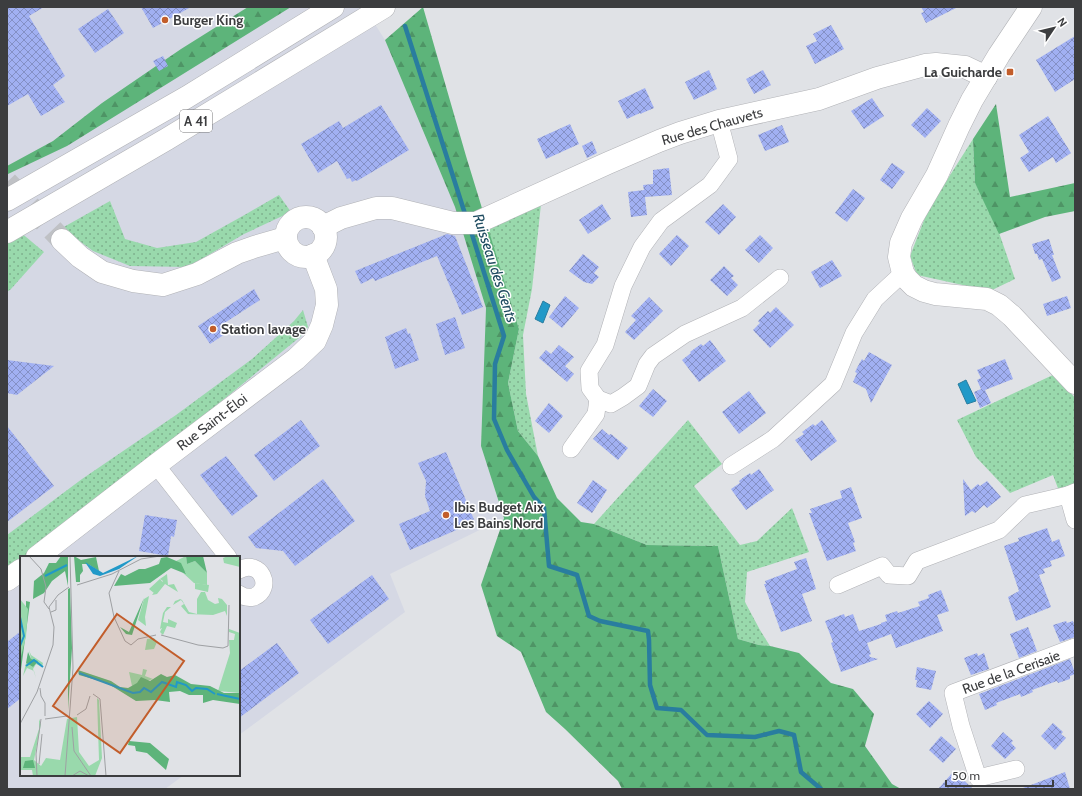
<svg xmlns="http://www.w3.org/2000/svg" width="1082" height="796" viewBox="0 0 1082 796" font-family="Cabin,sans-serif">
	<defs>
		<pattern id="grass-dots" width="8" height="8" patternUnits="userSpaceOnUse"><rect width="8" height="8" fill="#99d9ac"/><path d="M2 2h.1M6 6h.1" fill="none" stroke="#7eb18d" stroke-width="1.8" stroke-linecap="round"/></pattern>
		<pattern id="forest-firs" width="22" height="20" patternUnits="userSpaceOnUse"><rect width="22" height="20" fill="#5db47a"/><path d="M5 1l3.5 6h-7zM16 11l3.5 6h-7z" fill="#4e9465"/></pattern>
		<pattern id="building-cross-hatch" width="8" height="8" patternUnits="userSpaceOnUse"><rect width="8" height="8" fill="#a1b0f2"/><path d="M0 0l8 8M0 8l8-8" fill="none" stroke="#8490c5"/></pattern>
	</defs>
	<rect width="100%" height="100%" fill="#e0e2e6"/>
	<polygon fill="#d5d8e4" points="7,7 364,7 385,40 455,207 486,308 481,446 504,518 390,574 405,612 239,735 239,557 21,557 21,775 184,775 165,789 7,789"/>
	<g fill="url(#grass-dots)">
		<polygon points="973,139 975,183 995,221 1015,279 990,291 917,275 910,256 928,210"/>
		<polygon points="279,195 291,212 244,234 188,267 130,266 93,251 62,228 110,201 125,239 157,248 196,242 248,213"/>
		<polygon points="541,204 532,289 523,335 526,394 538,456 518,431 508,383 519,329 488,229"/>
		<polygon points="7,221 44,252 11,289 7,292"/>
		<polygon points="303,310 308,327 300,337 180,435 23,557 21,557 21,558 7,569 7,535 82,479 176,415 252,359 294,321"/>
		<polygon points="1055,374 1075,398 1075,483 1059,491 1053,475 1010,493 976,457 957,420"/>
		<polygon points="688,420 722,464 694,486 740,545 757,541 792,508 809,552 747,572 745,602 760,630 770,646 759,645 738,639 718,546 647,545 594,524"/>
	</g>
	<g fill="url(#forest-firs)">
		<polygon points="248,7 291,7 67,146 8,174 7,172 7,166 53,141 102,103 181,49"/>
		<polygon points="423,7 466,156 519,329 508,383 518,431 538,456 557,498 581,522 594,524 647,545 718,546 738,639 759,645 770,646 799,653 831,683 853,689 874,714 865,746 892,784 901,789 622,789 618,781 565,729 546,712 521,652 497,636 481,585 504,518 481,446 486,308 455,207 385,40"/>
		<polygon points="996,104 1010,197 1075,183 1075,211 1045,217 999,234 975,183 973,139"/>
	</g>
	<g fill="#2199c8" stroke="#297d9f">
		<polygon points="543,301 550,305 543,323 535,319"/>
		<polygon points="966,380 976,401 967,404 958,384"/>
	</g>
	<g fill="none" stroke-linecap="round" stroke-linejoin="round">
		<g stroke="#297d9f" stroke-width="4.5">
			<polyline points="405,26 466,217"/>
			<polyline points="470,228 504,336 495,364 494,419 507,450 534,497 544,508 549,566 577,575 589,616 600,621 648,631 649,640 650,685 657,708 681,710 707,735 755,737 779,731 794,735 801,772 821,789"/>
		</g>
	</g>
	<g fill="url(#building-cross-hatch)">
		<polygon points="7,7 44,7 29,16 65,76 53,85 65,102 41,116 28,94 7,106"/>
		<polygon points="141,7 191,7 153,28"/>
		<polygon points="921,7 958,7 926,23 921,13 924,12"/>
		<polygon points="108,9 124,33 95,53 78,29"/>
		<polygon points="831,25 844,49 815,64 806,46 817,41 813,34"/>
		<polygon points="1075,36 1075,79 1055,92 1036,60"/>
		<polygon points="163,56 168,66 159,71 153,61"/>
		<polygon points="709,70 717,89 694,100 685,82"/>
		<polygon points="763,70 771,85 754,94 746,79"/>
		<polygon points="645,88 654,108 640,114 640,113 627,119 618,101"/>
		<polygon points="872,98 884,116 864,129 851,111"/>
		<polygon points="381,105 409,150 357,181 356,180 352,182 350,178 347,179 337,161 318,173 301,144 339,121 343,128"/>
		<polygon points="927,108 941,121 925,138 911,125"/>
		<polygon points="1048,116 1071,153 1056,163 1053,157 1029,172 1020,158 1029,152 1019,135"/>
		<polygon points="570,124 579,144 546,159 537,139"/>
		<polygon points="782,125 789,142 765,151 758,135"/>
		<polygon points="592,141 597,153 587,158 582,146"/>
		<polygon points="892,163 905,172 892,189 880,180"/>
		<polygon points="669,168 672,195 645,197 647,215 631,217 628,192 644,190 643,185 653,184 653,170"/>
		<polygon points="853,189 865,198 847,222 835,213"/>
		<polygon points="602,204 611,219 588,234 579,220"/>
		<polygon points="723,204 736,217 719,235 705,222"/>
		<polygon points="447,234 455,236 483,307 462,315 437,256 375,281 373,278 361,284 355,271"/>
		<polygon points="677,235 689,246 671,266 659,254"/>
		<polygon points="760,235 773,248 759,263 745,250"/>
		<polygon points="1049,239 1054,255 1052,255 1061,278 1052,282 1042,259 1039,260 1037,254 1035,254 1032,244"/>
		<polygon points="583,254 599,267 594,273 599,277 592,284 584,282 569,271"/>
		<polygon points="832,260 842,276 820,288 811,272"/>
		<polygon points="724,266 734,276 731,278 738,285 727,296 710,280"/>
		<polygon points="254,289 260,300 223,324 228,332 210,344 198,326"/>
		<polygon points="565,296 579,308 562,328 549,317"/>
		<polygon points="1067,296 1071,308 1047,316 1043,304"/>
		<polygon points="649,297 663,311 634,340 625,332 636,320 631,316"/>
		<polygon points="776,307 794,325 770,348 753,330 760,323 758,321 768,311 770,313"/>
		<polygon points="455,317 465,348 445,355 436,324"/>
		<polygon points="406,328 408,334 410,333 419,360 395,369 385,337"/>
		<polygon points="710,340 726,361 699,382 682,360 691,353 690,352 701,344 703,346"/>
		<polygon points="559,345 574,357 565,366 574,374 567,382 539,358 546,350 551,354"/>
		<polygon points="869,352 892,365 871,403 866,389 853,382 857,373 855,372 858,366 862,359 864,361"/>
		<polygon points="1005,359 1013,379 985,390 991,403 980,408 974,392 981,389 977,380 981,378 977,370"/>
		<polygon points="7,360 54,366 17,395 7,393"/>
		<polygon points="653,389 667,401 653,417 639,406"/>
		<polygon points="749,391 766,413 739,434 722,412"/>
		<polygon points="549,403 563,416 549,433 535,421"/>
		<polygon points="301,420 320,446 274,481 254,455"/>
		<polygon points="822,420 837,441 811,461 795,440 804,434 802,432 813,424 815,426"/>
		<polygon points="7,426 54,486 7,522"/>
		<polygon points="602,429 609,435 611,434 628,448 618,460 593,439"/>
		<polygon points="446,452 475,522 410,550 399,524 430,511 425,496 426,481 418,463"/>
		<polygon points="226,456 258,496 232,516 200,475"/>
		<polygon points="759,469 774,490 746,510 731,489 740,483 739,481 744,477 750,473 751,475"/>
		<polygon points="323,479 355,521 295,566 283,551 256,548 248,537"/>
		<polygon points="963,479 971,490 978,484 980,486 987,481 1001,497 987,508 984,505 975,513 972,511 965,516"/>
		<polygon points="593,480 607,490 592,513 577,503"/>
		<polygon points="851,487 862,518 848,523 855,542 853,543 856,551 827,561 809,513 812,513 810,509 842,498 840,491"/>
		<polygon points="145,515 177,520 174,537 171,536 168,556 139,551"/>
		<polygon points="1047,528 1052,542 1059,539 1065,556 1050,561 1052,566 1043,569 1045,573 1039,575 1051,607 1016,621 1008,597 1019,591 1004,546 1019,541 1018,538"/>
		<polygon points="806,558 816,589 802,594 812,621 781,632 764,584 766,584 765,581 797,569 794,562"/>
		<polygon points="372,575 389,599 328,644 310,620"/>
		<polygon points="941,590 949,611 937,615 943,631 896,648 891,634 867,643 871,654 869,655 870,657 878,659 841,672 831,643 833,642 825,621 844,614 845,617 853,614 859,631 881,624 881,623 887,621 885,615 897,611 898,613 920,606 918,602 929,598 928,595"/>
		<polygon points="1066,621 1067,623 1073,621 1075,627 1075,637 1060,642 1053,625"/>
		<polygon points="1028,627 1037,651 1019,658 1010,634"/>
		<polygon points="21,631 21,698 7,709 7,642"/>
		<polygon points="277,643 299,673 239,718 239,671"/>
		<polygon points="977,653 978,656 984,653 989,669 971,675 964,658"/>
		<polygon points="1070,659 1075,673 1075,674 1070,676 1070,679 1058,683 1057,681 1032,690 1033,692 1021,697 1020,694 996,703 997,705 985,710 979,694"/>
		<polygon points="917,667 936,671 931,690 916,687 917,680 915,680"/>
		<polygon points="929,701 943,714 930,728 916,714"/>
		<polygon points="1053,723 1063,732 1061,734 1066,738 1055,750 1041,736"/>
		<polygon points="1003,732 1013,741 1011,743 1016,748 1005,759 991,746"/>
		<polygon points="941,736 956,749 943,763 929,750"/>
		<polygon points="954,771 973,789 938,789"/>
		<polygon points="1065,772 1070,789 1023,789 1023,788"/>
	</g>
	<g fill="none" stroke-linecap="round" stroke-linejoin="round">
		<polyline stroke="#bfc1c5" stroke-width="22" stroke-dasharray="22 11" stroke-linecap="butt" points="7,182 62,240"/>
		<defs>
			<g id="street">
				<polyline points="719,121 729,159 710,185 661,221 642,247 623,286 605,345 589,371 590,388 598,399 611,404 623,397 638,386 647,364 653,356 685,334 742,308 780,278"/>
				<polyline points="571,449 596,414 598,399"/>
				<polyline points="156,465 228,557"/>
				<polyline points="731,466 773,439 833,384 854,333 875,299 903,273"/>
				<polyline points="1068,495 1075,520"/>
				<path d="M 239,570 C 261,558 274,589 254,597 C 248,598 243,597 239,594"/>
				<polyline points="838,585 882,566 889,575 908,576 917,561 999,530 1025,505 1068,495 1075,492"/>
				<polyline points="1016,769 978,778 961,726 953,693 1075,647"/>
			</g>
			<g id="secondary">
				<polyline points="1031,7 999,55 972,100 959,126 937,175 912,218 901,243 899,257 903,273 907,279 914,286 924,291 935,294 987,299 999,305 1012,316 1075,383"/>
				<circle cx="306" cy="237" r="20"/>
				<polyline points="323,227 341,218 376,208 392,208 453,223 476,223 608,163 659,141 680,133 719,121 819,99 877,78 925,65 936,64 965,67 986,77"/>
				<polyline points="62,240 80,257 102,272 133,281 163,285 197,274 237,253 254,247 285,238"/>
				<polyline points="37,557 156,465 296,359 315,341 322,325 327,305 326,289 313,255"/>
				<polyline points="7,580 21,570"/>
			</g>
			<g id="highway">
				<polyline points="7,200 187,97 333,7"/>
				<polyline points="7,232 167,139 384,7"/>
			</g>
		</defs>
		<use href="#street" stroke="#b1b2b6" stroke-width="18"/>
		<use href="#secondary" stroke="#b1b2b6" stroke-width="23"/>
		<use href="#highway" stroke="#b1b2b6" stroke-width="23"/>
		<use href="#street" stroke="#fff" stroke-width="17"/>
		<use href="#secondary" stroke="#fff" stroke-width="22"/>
		<use href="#highway" stroke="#fff" stroke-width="22"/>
	</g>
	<g fill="#c25d2b" stroke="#fff" stroke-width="1.5">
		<circle cx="165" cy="20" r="4"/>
		<rect x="1006" y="68" width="8" height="8" rx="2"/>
		<circle cx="213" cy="329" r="4"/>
		<circle cx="446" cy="515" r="4"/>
	</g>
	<g text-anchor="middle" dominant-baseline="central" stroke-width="3" stroke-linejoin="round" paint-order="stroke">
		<rect fill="#fff" stroke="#767779" stroke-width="1" x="180" y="110" width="32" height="22" rx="3"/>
		<g font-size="13" font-weight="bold" fill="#3c3d3f">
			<text x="196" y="121">A 41</text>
		</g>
		<g font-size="14" font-weight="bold" fill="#3c3d3f" stroke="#fff" text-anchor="start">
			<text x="173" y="20">Burger King</text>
			<text x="1002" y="72" text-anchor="end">La Guicharde</text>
			<text x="221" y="329">Station lavage</text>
			<text x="454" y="507">Ibis Budget Aix<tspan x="454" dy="16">Les Bains Nord</tspan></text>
		</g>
		<g font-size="14" fill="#3c3d3f" stroke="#fff">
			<text transform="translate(712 126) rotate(-16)">Rue des Chauvets</text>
			<text transform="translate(212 422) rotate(-37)">Rue Saint-Éloi</text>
			<text transform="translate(1011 672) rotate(-20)">Rue de la Cerisaie</text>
		</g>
		<g font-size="15" font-style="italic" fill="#1e4b60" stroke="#fff">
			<text transform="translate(495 268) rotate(72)">Ruisseau des Gents</text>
		</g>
	</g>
	<g transform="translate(20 556)">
		<rect width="220" height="220" fill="#e0e2e6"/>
		<path d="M 166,0 L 167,8 L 175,5 L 187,17 L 187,29 L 174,27 L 162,16 L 166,17 L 156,5 ZM 208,0 L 220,0 L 220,11 L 204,7 L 203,2 ZM 147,18 L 148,29 L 154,28 L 158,36 L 145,28 L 137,38 L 132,39 L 143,25 L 140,23 ZM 181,36 L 185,36 L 188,44 L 195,48 L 199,47 L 198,42 L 202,43 L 207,49 L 207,60 L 205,55 L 193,59 L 168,58 L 161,50 L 164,48 L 161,44 L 153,49 L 155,45 L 158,44 L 160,43 L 162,44 L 169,56 L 177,58 L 177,43 ZM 129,40 L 125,61 L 126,70 L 118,64 L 124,43 ZM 147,51 L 151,51 L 145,56 L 143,66 L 148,67 L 148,63 L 157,67 L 155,72 L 147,70 L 143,79 L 140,76 L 142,72 L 140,73 L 143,57 ZM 209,73 L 220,77 L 220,137 L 198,135 L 210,97 L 209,84 L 214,84 L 215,78 L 209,76 ZM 134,82 L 137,86 L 134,93 L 125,94 L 127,83 ZM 9,94 L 11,99 L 23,107 L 22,111 L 16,108 L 13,113 L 16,122 L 14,115 L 7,112 L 3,120 L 6,107 L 13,111 ZM 123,113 L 127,114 L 125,120 L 133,123 L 112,130 L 109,116 L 122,119 ZM 77,142 L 79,144 L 82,202 L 75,220 L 13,220 L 12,214 L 1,214 L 0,201 L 10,201 L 19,173 L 19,163 L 21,168 L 14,204 L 21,210 L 26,202 L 40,204 L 47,163 L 57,161 L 59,196 L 69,210 L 79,204 Z" fill="#99d9ac"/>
		<path d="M 41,0 L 48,0 L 48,30 L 45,15 L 32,25 L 24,37 L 13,43 L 14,25 L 24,17 L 29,7 L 36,7 ZM 54,0 L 61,4 L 76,1 L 79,15 L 68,8 L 62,8 L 63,15 L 60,19 L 60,26 L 56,26 ZM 166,0 L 183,0 L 187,17 L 175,5 L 167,8 ZM 147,1 L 161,7 L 166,18 L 151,12 L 130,27 L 94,30 L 101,18 L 105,20 L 119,13 L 125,13 L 139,8 L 141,2 ZM 50,32 L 52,92 L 48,154 L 48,33 ZM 124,42 L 112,79 L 106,78 L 100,71 L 109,76 ZM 6,45 L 10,46 L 0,121 L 0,46 L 6,52 ZM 8,96 L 11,103 L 18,105 L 13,111 L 6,107 ZM 58,114 L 91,125 L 100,131 L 108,132 L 117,127 L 121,121 L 130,125 L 141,118 L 147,121 L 155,119 L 171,128 L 190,130 L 204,137 L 220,137 L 220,148 L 193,144 L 183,147 L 183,139 L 169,139 L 160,135 L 149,136 L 150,146 L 135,144 L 116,145 L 87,127 L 59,119 ZM 109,185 L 130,187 L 149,203 L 146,214 L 127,197 L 116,195 L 115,190 L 108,189 ZM 13,204 L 15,212 L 3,212 L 5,205 Z" fill="#5db47a"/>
		<path d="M 0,43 L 8,53 L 6,81 L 0,104 Z" fill="#99d9ac"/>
		<path d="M 142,21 L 140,23 L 144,28 L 138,35 L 134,37 L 129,33 ZM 175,27 L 189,29 L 188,36 L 175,33 Z" fill="#99d9ac"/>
		<path d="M 118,0 L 99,13 L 80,20 L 73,18 L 65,6 L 83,17 Z" fill="#2199c8"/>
		<path fill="none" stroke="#2199c8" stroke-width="2" d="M 25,20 L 47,9M 0,61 L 4,80 L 0,90M 6,110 L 14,104 L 23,111M 59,117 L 113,137 L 120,136 L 124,132 L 131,136 L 142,126 L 156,131 L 157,126 L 166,129 L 172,135 L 176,132 L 187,133 L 195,138M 197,138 L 220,143"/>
		<path fill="none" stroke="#9ea0a3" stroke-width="1" d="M 9,0 L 21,13 L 26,31 L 24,46 L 29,53M 99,15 L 89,37 L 94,61 L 105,85 L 111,89 L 118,83 L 136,79M 57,29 L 92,18 L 121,3 L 140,0M 31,56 L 36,54 L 36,44M 141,79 L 178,89 L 203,92M 203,92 L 208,90 L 209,49M 20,132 L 21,140 L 25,147 L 25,160M 73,138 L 80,143 L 86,220M 57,159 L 66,153 L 70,140M 25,163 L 47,160M 0,168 L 17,136 L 33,89 L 34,71 L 29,51 L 38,39 L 49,31M 52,171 L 54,195 L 71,220M 19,208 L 22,178M 17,220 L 16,198 L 21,163M 45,220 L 53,112 L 50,0M 52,220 L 60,215 L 69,220"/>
		<path fill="#c25d2b" fill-opacity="0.15" stroke="#c25d2b" stroke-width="2" d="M 97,58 L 164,105 L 100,197 L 33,150 Z"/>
		<rect width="220" height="220" fill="none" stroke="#3c3d3f" stroke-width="2"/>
	</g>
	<rect width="1082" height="796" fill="none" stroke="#3c3d3f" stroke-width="16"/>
	<g transform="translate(1054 28) rotate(55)" stroke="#ffffff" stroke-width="3" paint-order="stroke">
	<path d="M0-3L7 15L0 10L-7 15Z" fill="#3c3d3f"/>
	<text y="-6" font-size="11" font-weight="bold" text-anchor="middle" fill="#3c3d3f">N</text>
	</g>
	<path d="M946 780v6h107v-6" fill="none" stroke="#3c3d3f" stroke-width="2"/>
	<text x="952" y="780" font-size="12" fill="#3c3d3f" stroke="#ffffff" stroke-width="3" paint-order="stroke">50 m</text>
</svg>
